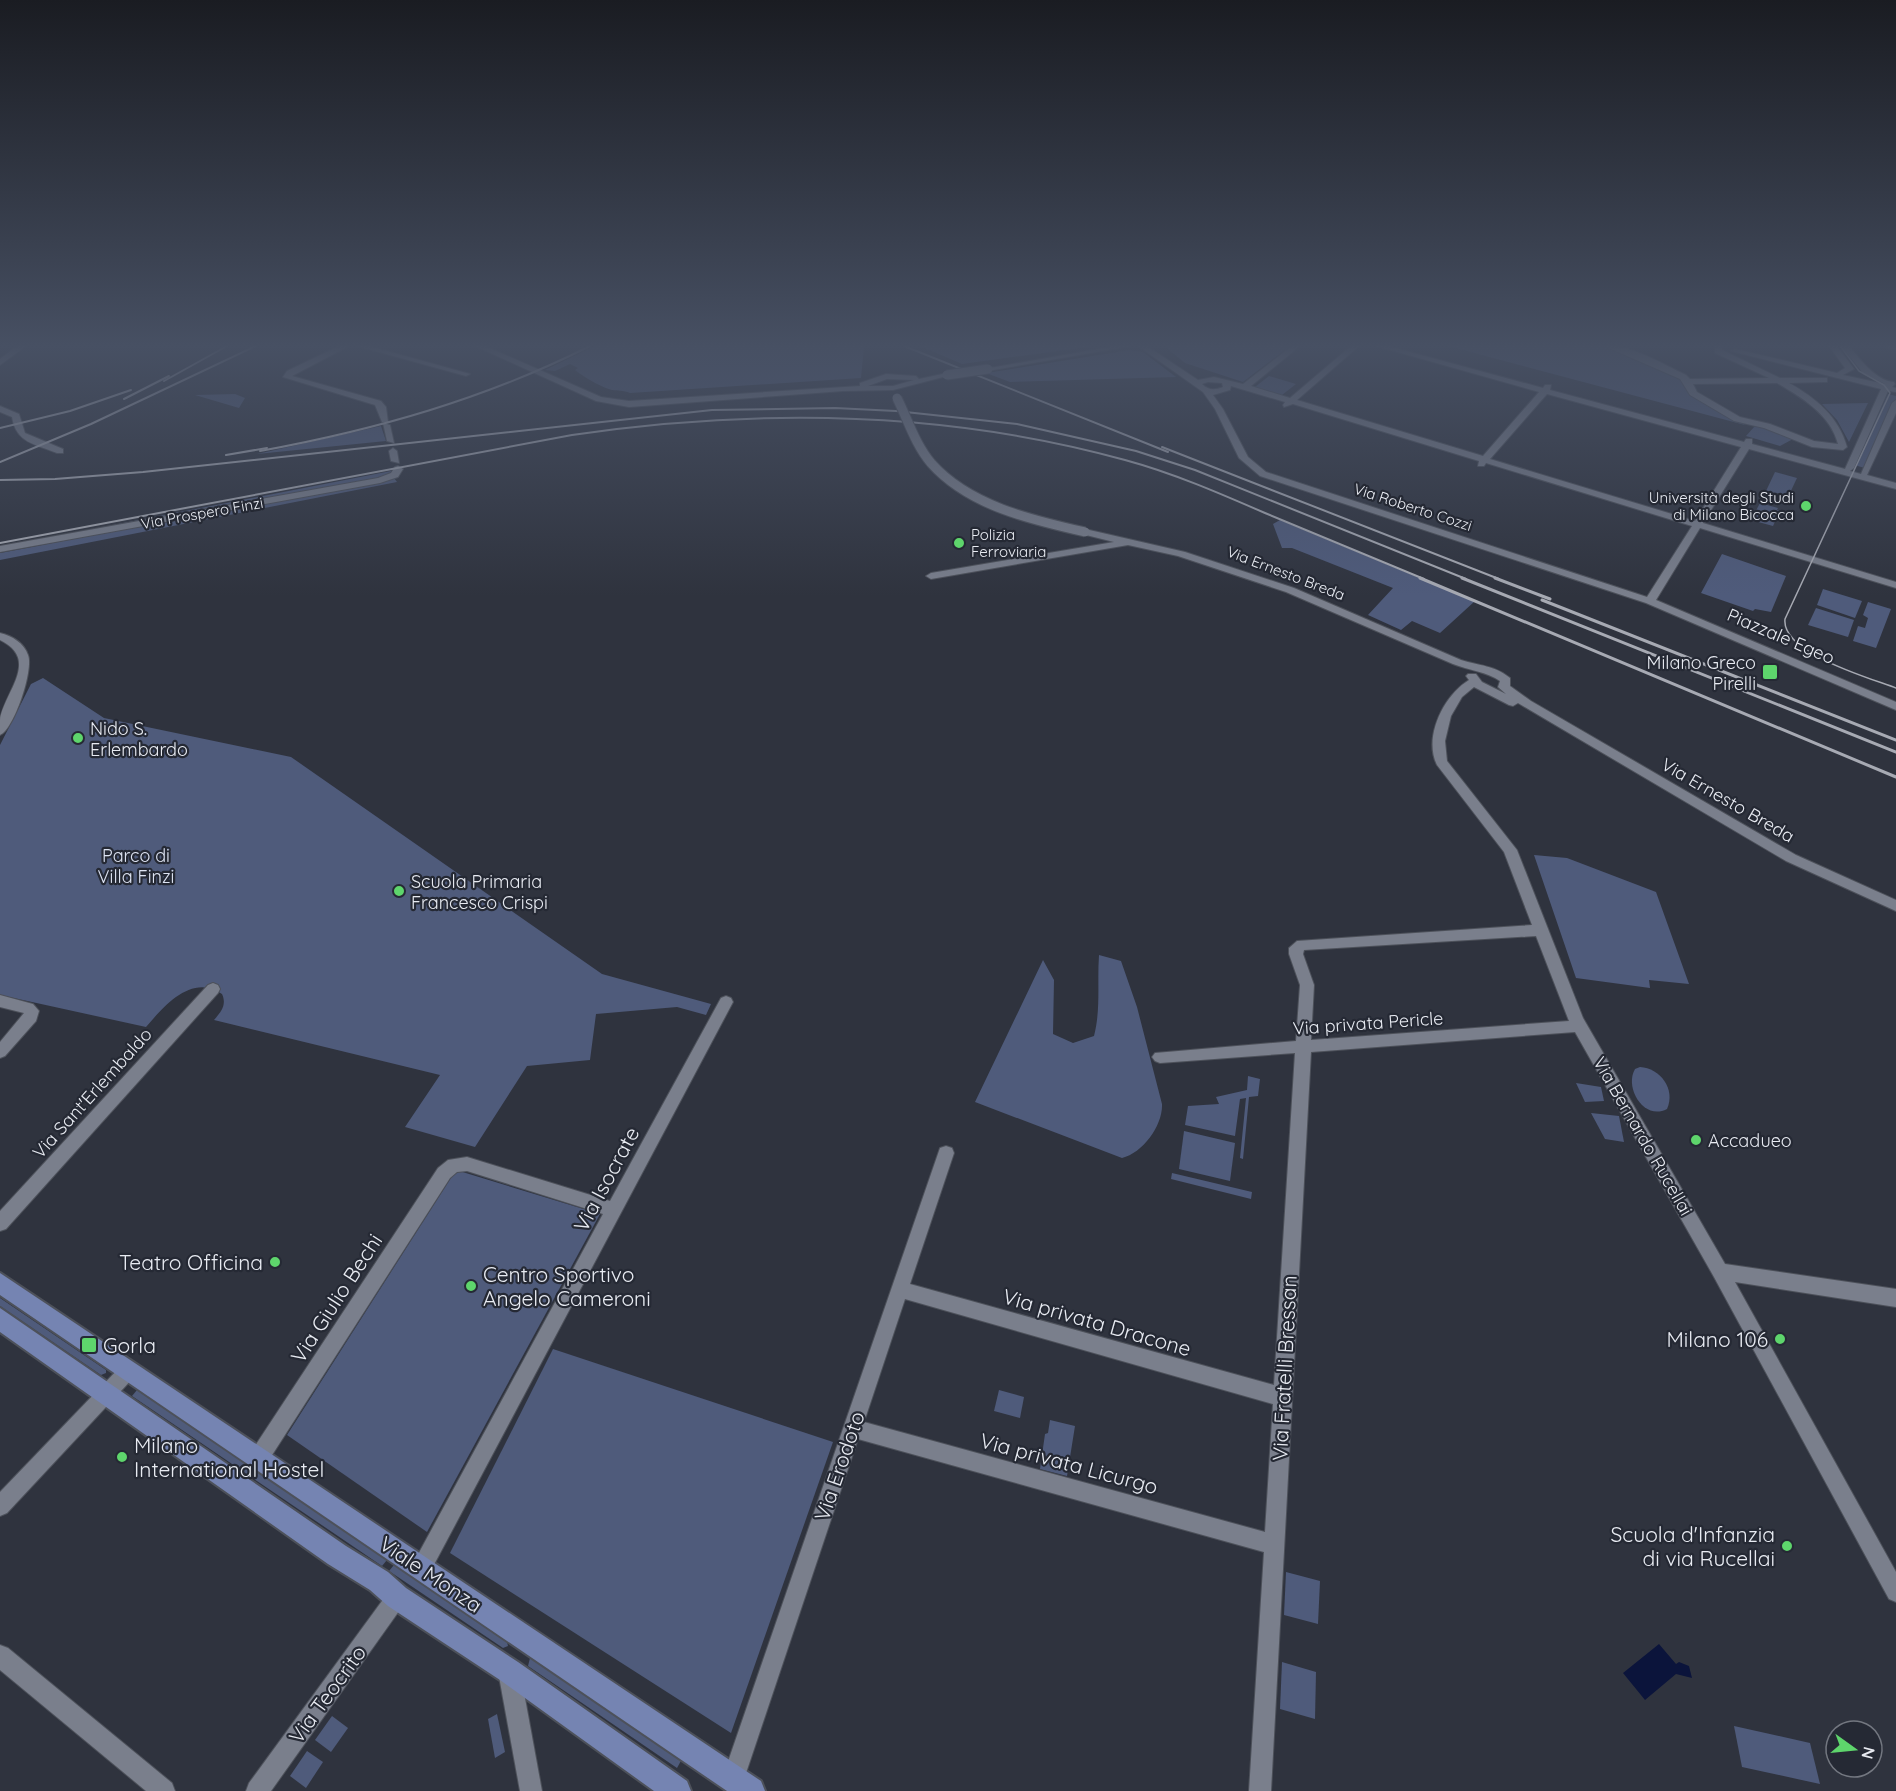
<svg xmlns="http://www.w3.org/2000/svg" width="1896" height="1791" viewBox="0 0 1896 1791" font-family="Quicksand,sans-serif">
	<rect width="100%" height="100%" fill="#2f333e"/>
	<g fill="#4f5b7b">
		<path d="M 595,346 L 863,346 L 864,347 L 861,378 L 630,393 C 623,390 618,391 612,390 C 600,387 581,375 575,370 L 578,368 L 570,364 L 555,371 L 545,370 Z"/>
		<polygon points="920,346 1094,346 962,364"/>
		<polygon points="1164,346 1290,346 1243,382 1185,363"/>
		<polygon points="1448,346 1604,346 1678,375 1686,387 1745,425"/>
		<polygon points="1130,350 1143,352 1176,377 1010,382 986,373"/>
		<polygon points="1269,376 1296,384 1282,395 1255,387"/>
		<polygon points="235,394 245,398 239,408 195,395"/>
		<polygon points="1888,394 1896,396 1896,399 1865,468 1854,465"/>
		<polygon points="1868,403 1849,442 1837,420 1822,404"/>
		<polygon points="381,426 386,441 257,454"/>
		<polygon points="1755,426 1766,427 1793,439 1780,446 1746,436"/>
		<polygon points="391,471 392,474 385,477 0,547"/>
		<polygon points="1775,472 1797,478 1789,495 1766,491"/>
		<polygon points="394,478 397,482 0,560 0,553"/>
		<polygon points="1760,503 1778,508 1777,510 1780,511 1773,526 1751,520"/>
		<polygon points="1280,520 1475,601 1440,633 1412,621 1401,630 1368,615 1393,588 1292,548 1282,548 1273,524"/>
		<polygon points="1722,554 1786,576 1771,612 1755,609 1753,611 1701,593"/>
		<polygon points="1823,589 1862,601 1855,618 1817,605"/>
		<polygon points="1868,602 1891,609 1876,648 1853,641 1858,626 1865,628 1868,618 1863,615"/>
		<polygon points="1816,608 1854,620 1848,637 1808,625"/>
		<path d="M 43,678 L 104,718 L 291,757 L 602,974 L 711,1004 L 706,1015 L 677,1007 L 596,1014 L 590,1060 L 527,1066 L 475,1147 L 405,1127 L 440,1075 L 214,1020 C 221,1012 227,1005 222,994 C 192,973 164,1006 146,1027 L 0,995 L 0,745 L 31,684 Z"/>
		<polygon points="1534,855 1567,858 1656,892 1689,984 1649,980 1650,988 1576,978"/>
		<path d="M 1099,955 L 1121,961 L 1137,1007 L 1162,1104 C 1163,1125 1143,1153 1122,1158 L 975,1102 L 1043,960 L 1054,980 L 1053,1034 L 1073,1043 L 1094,1036 C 1101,1009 1097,982 1099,955 Z"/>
		<path d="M 1640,1067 C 1660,1068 1676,1089 1667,1109 C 1644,1121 1624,1088 1635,1069 Z"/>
		<polygon points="1248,1076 1260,1079 1258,1096 1249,1097 1243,1159 1240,1158 1246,1098 1240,1099 1235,1136 1185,1125 1188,1106 1219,1104 1216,1097 1247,1090"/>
		<polygon points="1576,1083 1601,1087 1604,1101 1585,1102"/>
		<polygon points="1591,1113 1619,1116 1624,1142 1605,1139"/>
		<polygon points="1184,1131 1235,1143 1230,1181 1179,1169"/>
		<polygon points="456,1170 600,1214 427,1532 287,1435"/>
		<polygon points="1172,1173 1252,1192 1251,1199 1171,1179"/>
		<polygon points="0,1298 106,1370 106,1373 101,1375 0,1306"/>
		<polygon points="553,1349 833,1442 731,1733 450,1553"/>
		<polygon points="137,1390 387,1560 382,1566 132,1396"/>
		<polygon points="999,1390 1024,1397 1020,1418 994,1411"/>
		<polygon points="1050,1420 1075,1426 1067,1476 1040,1469 1045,1434 1048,1433"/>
		<polygon points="394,1565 507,1642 508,1646 503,1648 389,1571"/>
		<polygon points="1286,1572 1320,1581 1318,1624 1284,1615"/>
		<polygon points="530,1658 682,1759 677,1768 528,1666"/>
		<polygon points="1282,1662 1316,1672 1315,1719 1280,1709"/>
		<polygon points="497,1714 505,1752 495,1758 488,1719"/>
		<polygon points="332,1716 348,1728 331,1752 315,1740"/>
		<polygon points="1734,1726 1810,1743 1820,1784 1742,1767"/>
		<polygon points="307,1751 323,1762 306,1788 290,1776"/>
	</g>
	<polygon fill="#0b143b" points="1659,1644 1676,1664 1679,1662 1689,1666 1692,1678 1676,1674 1645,1700 1623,1673"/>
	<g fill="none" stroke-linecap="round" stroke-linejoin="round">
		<defs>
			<g id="minor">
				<polygon points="17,346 26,346 0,365 0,359"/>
				<polygon points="339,346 349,346 292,376 381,401 386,407 388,422 382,422 375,405 283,377 287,371"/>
				<polygon points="357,346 369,346 470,374 466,376"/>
				<path d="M 475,346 L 485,346 L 601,397 L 629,401 L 860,386 L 860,383 L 886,374 L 916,376 L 919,379 L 947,373 L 951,375 L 893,390 L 843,391 L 629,407 L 596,401 ZM 887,379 L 914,380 L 893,386 L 868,386 Z"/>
				<polygon points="1115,346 1131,346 988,371 984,369"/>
				<path d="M 1138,346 L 1147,346 L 1198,380 L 1214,377 L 1243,384 L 1292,346 L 1300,346 L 1251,386 L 1290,398 L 1351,346 L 1359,346 L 1297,400 L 1483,456 L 1539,392 L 1376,346 L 1388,346 L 1543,388 L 1545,385 L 1551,385 L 1550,390 L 1744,442 L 1746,439 L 1752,439 L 1752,444 L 1845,469 L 1881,389 L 1731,351 L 1735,349 L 1837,373 L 1845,368 L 1829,346 L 1837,346 L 1854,369 L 1843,375 L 1885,384 L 1863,373 L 1841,346 L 1849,346 C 1860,359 1876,381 1894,382 L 1895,384 L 1892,387 L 1896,388 L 1896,392 L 1888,391 L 1854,468 L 1850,471 L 1861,474 L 1892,403 L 1896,400 L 1896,413 L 1867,475 L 1896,483 L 1896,489 L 1749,449 L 1703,523 L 1896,582 L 1896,588 L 1700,528 L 1656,600 L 1896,702 L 1896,710 L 1646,603 L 1260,476 L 1239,458 L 1215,409 L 1203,392 ZM 1208,382 L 1222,383 L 1223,387 C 1215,390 1209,391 1202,384 ZM 1231,386 L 1285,402 L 1283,405 L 1284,407 L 1293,404 L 1479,461 L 1478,466 L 1484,466 L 1486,463 L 1692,526 L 1647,597 L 1266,472 L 1248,457 L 1223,409 L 1213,395 L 1230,390 ZM 1547,394 L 1741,447 L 1695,521 L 1490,459 Z"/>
				<path d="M 1604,346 C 1631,344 1662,364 1686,375 L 1690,379 L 1769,378 L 1715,353 L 1715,346 L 1721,346 L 1722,350 L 1780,378 L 1827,378 L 1827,382 L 1824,382 L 1789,383 C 1816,398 1839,417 1847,447 L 1843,450 L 1812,447 L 1764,428 L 1734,421 L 1690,395 L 1680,379 ZM 1777,383 C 1802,398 1830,414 1838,444 L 1814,441 L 1770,424 L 1740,417 L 1697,392 L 1693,384 Z"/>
				<polygon points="1886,346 1896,346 1896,349 1887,348"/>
				<path d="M 0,406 L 19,414 L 25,433 L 63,449 L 63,453 L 57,453 C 35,444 16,443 12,417 L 0,412 Z"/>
				<polygon points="383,423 390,425 394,443 387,441"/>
				<polygon points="393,448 397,451 399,463 391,461 389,451"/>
				<polygon points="398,466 403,469 398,477 380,483 0,552 0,546 378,478 391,473 395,467"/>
				<path d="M 1085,529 L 1185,552 L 1294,588 L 1461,660 C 1480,666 1494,665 1510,678 L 1510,686 L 1531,701 L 1796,855 L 1896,900 L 1896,911 L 1786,861 L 1518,703 L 1513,706 L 1509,705 L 1474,687 L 1462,697 L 1451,716 L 1445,741 L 1447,761 L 1517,850 L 1583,1018 L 1725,1264 L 1896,1289 L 1896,1307 L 1735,1282 L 1896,1572 L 1896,1602 L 1889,1599 L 1714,1277 L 1575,1032 L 1311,1052 L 1271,1791 L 1249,1791 L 1264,1552 L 858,1439 L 744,1779 L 741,1787 L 733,1790 L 725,1787 L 722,1779 L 940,1148 L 946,1146 L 952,1148 L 954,1153 L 910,1284 L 1274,1385 L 1295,1053 L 1160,1063 L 1155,1061 L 1152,1057 L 1155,1053 L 1296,1041 L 1300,985 L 1289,954 L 1289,948 L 1297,941 L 1532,925 L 1504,852 L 1437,765 C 1423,737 1444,695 1469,680 L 1466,676 L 1468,674 L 1476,674 L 1482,682 L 1506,694 L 1498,687 L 1500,681 C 1488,672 1468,670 1453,664 L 1286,592 L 1178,556 L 1128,545 L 931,579 L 926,576 L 931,573 L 1114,542 L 1082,534 L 1082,530 ZM 1536,936 L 1569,1021 L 1311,1040 L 1314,985 L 1303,954 L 1304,950 ZM 905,1299 L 1273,1404 L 1265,1532 L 864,1422 Z"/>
				<path d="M 0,633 C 12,636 24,643 28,655 C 34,669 14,730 0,735 C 0,730 0,725 0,720 C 4,692 41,660 0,640 Z"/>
				<polygon points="213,983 218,985 220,989 218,993 6,1229 0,1231 0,1211 208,985"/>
				<polygon points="0,995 33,1004 39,1011 36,1021 5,1056 0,1058 0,1042 24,1013 0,1007"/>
				<polygon points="726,996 731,998 733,1002 429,1574 422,1577 415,1574 412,1567 415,1560 603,1214 467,1171 457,1172 450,1178 265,1466 258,1469 251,1466 248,1459 251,1452 438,1168 448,1160 467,1157 610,1201 721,998"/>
				<polygon points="128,1362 134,1365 137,1371 134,1377 7,1513 0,1516 0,1492 122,1365"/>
				<polygon points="397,1587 404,1590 407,1597 404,1604 271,1791 246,1791 249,1783 390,1590"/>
				<polygon points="0,1645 8,1648 172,1783 175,1791 146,1791 0,1670"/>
				<polygon points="509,1660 517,1663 520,1671 542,1791 520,1791 498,1671 501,1663"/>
			</g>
			<g id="major">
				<polygon points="0,1273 761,1781 765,1791 727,1791 0,1295"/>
				<polygon points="0,1308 346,1546 388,1572 406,1588 518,1662 687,1781 691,1791 654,1791 500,1680 388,1606 370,1590 328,1564 0,1332"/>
			</g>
		</defs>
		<use href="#minor" stroke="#4d515a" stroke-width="2"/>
		<use href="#major" stroke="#4d515a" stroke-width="4"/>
		<use href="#minor" fill="#7a7f8c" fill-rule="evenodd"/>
		<use href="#major" fill="#7584b2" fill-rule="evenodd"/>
		<path stroke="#a7aab3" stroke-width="1.5" d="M 1840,346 L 1859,371 L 1884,385 L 1890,393 L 1785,619 C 1781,653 1870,678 1896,688"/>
		<g stroke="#a7aab3" stroke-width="2">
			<polyline points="904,346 1168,452"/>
			<polyline points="164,381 227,346"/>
			<polyline points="124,399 169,376"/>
			<polyline points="0,428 70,411 131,390"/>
			<polyline points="1162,447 1499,579"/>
			<path d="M 260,451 C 375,430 485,399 590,346"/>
			<polyline points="226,455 267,448"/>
			<polyline points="0,462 91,424 256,346"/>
			<polyline points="0,480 55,479 143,472 712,410 835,408 896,411 1017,424 1136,451 1195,470 1466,579"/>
			<path d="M 0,543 L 572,435 C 757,408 944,410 1125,460 C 1173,473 1219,493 1265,513 C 1318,535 1371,557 1424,579"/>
		</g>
		<g stroke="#a7aab3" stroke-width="3">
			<polyline points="1420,578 1896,777"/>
			<polyline points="1462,578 1896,752"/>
			<polyline points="1495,578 1550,599"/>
			<polyline points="1542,600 1896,740"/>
		</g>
		<defs>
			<g id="minor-bridge">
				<polyline points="947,375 988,369"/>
				<path d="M 897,398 C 908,420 915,444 931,463 C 969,506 1032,520 1085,532"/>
			</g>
		</defs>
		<use href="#minor-bridge" stroke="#4d515a" stroke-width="11" stroke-linecap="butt"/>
		<use href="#minor-bridge" stroke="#7a7f8c" stroke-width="9"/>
	</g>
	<linearGradient id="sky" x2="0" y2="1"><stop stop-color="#1a1c22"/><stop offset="0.58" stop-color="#475063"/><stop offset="1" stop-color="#475063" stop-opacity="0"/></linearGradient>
	<rect width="1896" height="596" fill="url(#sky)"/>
	<g fill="#5ed56c" stroke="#252934" stroke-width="2">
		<circle cx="1806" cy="506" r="6"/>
		<circle cx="959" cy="543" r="6"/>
		<rect x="1762" y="664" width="16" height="16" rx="3"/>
		<circle cx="78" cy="738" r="6"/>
		<circle cx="399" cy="891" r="6"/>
		<circle cx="1696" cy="1140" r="6"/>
		<circle cx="275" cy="1262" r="6"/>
		<circle cx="471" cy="1286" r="6"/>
		<circle cx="1780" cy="1339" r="6"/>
		<rect x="81" y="1337" width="16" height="16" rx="3"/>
		<circle cx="122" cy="1457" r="6"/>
		<circle cx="1787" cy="1546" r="6"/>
	</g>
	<g text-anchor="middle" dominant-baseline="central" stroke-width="4.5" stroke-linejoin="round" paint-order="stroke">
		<g font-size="15" fill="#e8ebf2" stroke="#252934" text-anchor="end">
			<text x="1794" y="497">Università degli Studi<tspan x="1794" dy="17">di Milano Bicocca</tspan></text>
			<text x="971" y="534" text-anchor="start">Polizia<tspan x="971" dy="17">Ferroviaria</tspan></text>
		</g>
		<g font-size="15" fill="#e8ebf2" stroke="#252934">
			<text transform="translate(1413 507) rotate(18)">Via Roberto Cozzi</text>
			<text transform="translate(202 513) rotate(-10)">Via Prospero Finzi</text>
			<text transform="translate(1286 573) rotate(21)">Via Ernesto Breda</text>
		</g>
		<g font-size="18" fill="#e8ebf2" stroke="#252934">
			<text transform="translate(1781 636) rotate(23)">Piazzale Egeo</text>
			<text transform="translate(1728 800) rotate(30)">Via Ernesto Breda</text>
			<text transform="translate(1368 1023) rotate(-4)">Via privata Pericle</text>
			<text transform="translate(92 1093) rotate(-48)">Via Sant'Erlembaldo</text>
			<text transform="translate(1643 1136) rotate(60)">Via Bernardo Rucellai</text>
		</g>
		<g font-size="18" fill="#e8ebf2" stroke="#252934" text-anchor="start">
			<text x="1756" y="662" text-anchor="end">Milano Greco<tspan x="1756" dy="21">Pirelli</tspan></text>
			<text x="90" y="728">Nido S.<tspan x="90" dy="21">Erlembardo</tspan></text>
			<text x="411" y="881">Scuola Primaria<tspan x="411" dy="21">Francesco Crispi</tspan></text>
			<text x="1708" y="1140">Accadueo</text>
		</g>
		<g font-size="18" fill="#dee4f3" stroke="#252934">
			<text x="136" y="855">Parco di<tspan x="136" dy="21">Villa Finzi</tspan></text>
		</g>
		<g font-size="21" fill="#e8ebf2" stroke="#252934">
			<text transform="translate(606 1179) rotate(-62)">Via Isocrate</text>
			<text transform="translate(336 1298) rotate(-57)">Via Giulio Bechi</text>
			<text transform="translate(1097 1322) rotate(16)">Via privata Dracone</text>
			<text transform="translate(1284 1368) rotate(-87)">Via Fratelli Bressan</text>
			<text transform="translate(1069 1463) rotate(15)">Via privata Licurgo</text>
			<text transform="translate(839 1466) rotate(-71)">Via Erodoto</text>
			<text transform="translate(431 1574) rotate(34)">Viale Monza</text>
			<text transform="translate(327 1694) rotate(-54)">Via Teocrito</text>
		</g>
		<g font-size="21" fill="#e8ebf2" stroke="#252934" text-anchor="end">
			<text x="263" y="1262">Teatro Officina</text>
			<text x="483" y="1274" text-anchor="start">Centro Sportivo<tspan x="483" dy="24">Angelo Cameroni</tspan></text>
			<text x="1768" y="1339">Milano 106</text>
			<text x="103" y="1345" text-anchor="start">Gorla</text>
			<text x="134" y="1445" text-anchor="start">Milano<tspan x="134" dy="24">International Hostel</tspan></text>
			<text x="1775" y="1534">Scuola d'Infanzia<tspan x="1775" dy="24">di via Rucellai</tspan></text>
		</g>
	</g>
	<g transform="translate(1854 1749) rotate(105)"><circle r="28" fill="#252934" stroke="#737780" stroke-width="1.5"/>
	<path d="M0-4.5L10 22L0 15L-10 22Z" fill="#5ed56c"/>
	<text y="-9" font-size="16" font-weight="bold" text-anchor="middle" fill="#e8ebf2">N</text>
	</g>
</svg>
